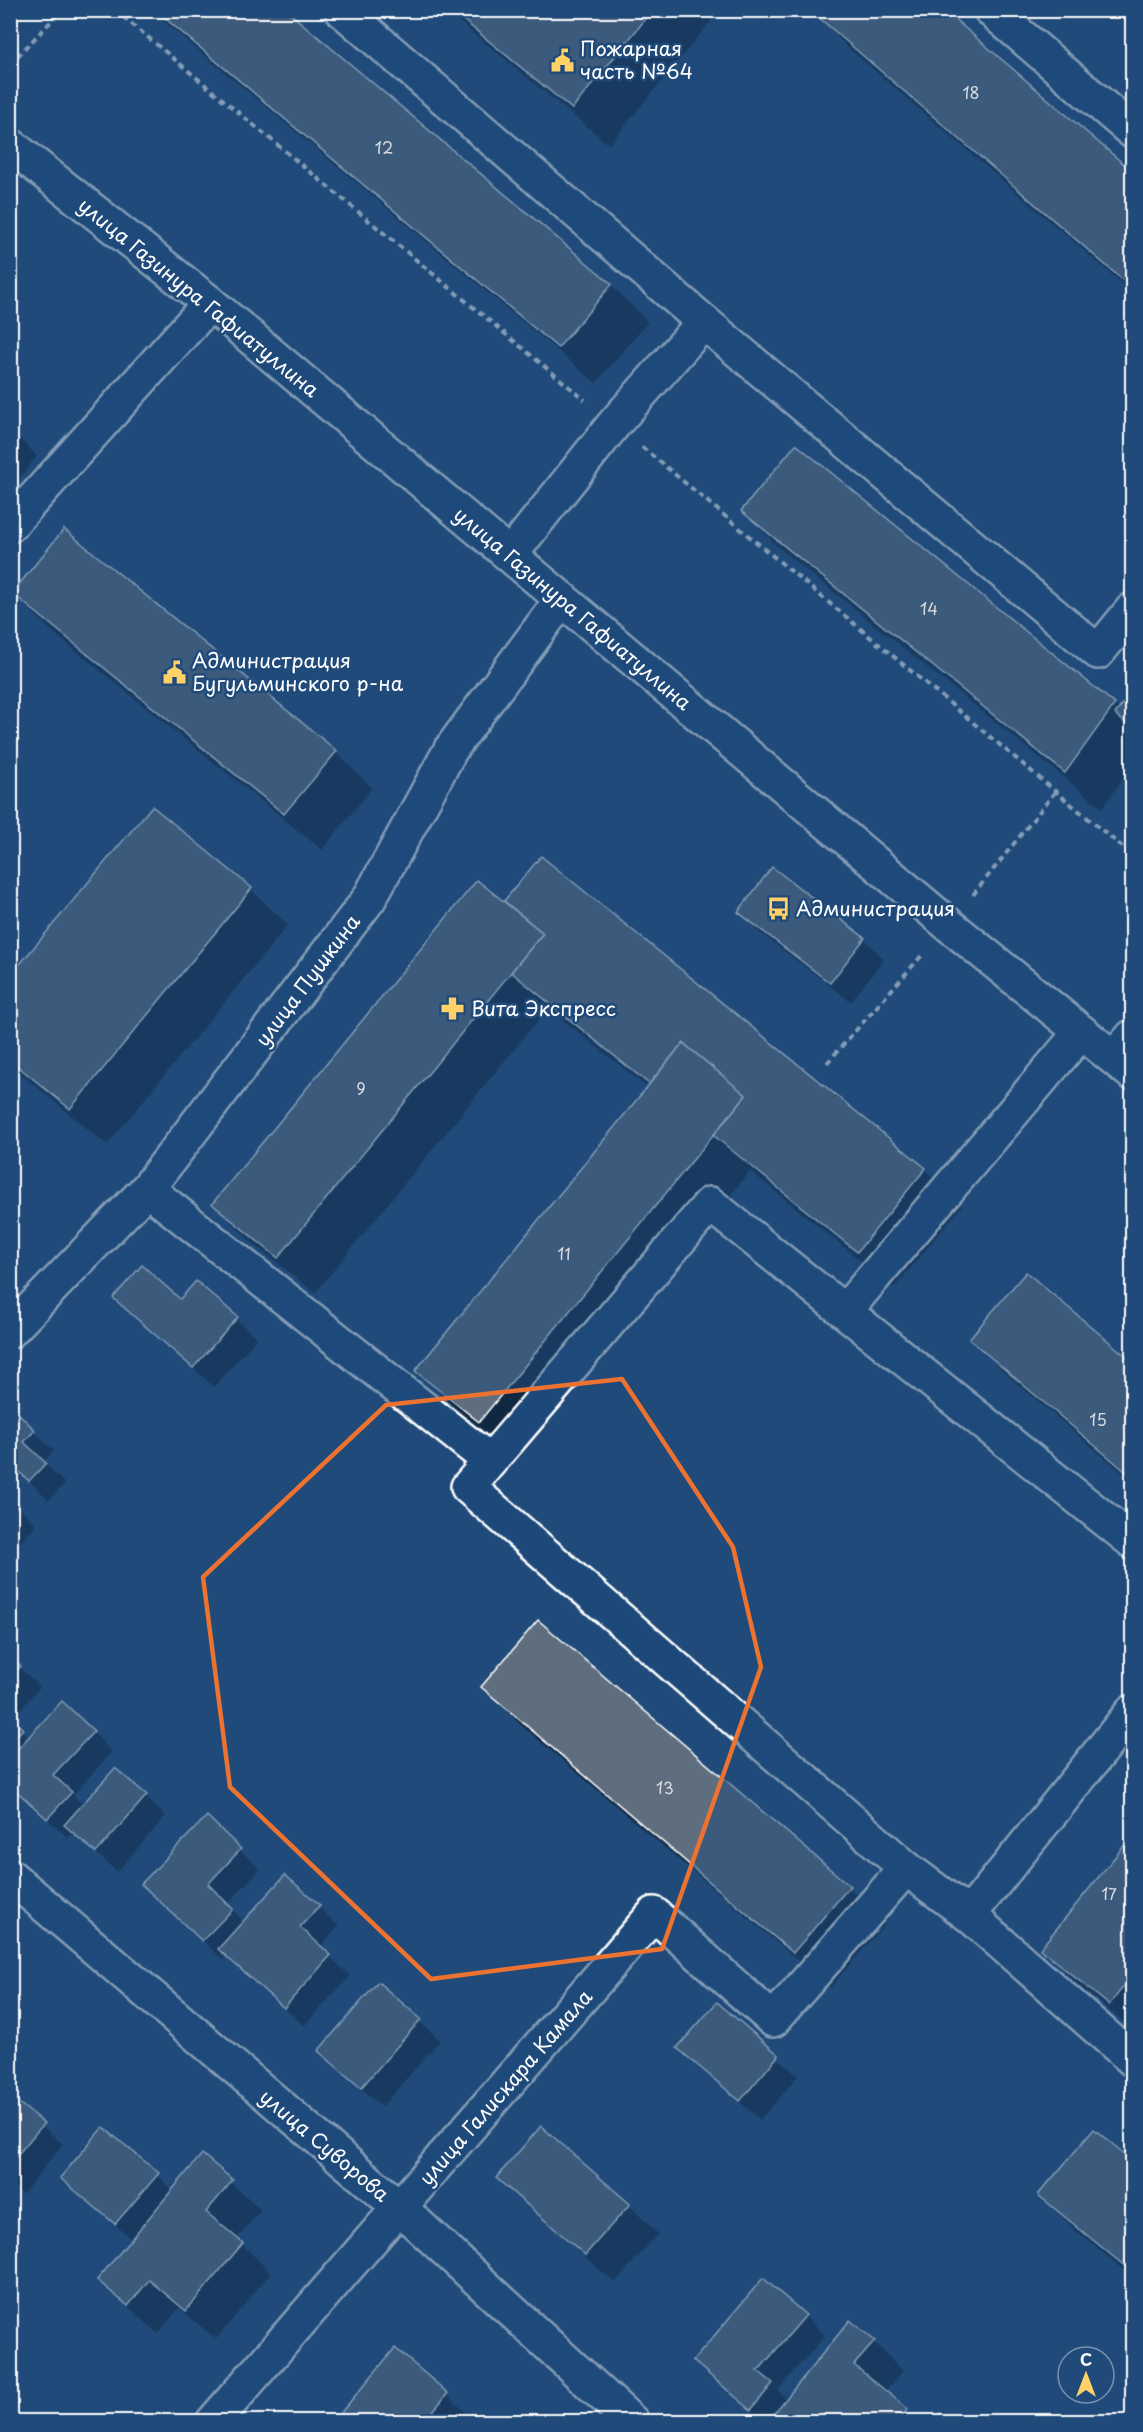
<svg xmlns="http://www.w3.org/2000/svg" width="1143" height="2432" viewBox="0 0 1143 2432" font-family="'Playpen Sans',sans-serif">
	<rect width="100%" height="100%" fill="#1f4a7a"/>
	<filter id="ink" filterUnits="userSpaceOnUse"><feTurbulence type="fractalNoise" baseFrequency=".0167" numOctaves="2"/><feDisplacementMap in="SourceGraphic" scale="12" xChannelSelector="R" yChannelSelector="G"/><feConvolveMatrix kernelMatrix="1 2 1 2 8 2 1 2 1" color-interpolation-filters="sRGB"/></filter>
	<g filter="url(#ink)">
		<g fill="#0007">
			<polygon points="150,10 283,10 611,285 648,322 596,383"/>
			<polygon points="445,10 701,10 711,21 609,145"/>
			<polygon points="812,10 942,10 1132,173 1132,292 848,48"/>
			<polygon points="10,429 37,456 10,491"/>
			<polygon points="743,511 1114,705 1119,710 1132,695 1132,767 1102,808 779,548"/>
			<polygon points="14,593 336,752 372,788 322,850 50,630"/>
			<polygon points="541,858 925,1169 962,1206 894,1288 750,1171 516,1458 454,1407 417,1371 648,1088 548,1008 315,1293 250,1241 214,1204 504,904"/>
			<polygon points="251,889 288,925 107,1145 10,1065 10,978"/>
			<polygon points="740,912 864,939 884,959 851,1002 759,932"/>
			<polygon points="1026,1274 1132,1363 1132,1481 1007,1375 971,1339"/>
			<polygon points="196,1283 257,1338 214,1387 115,1298 181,1301"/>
			<polygon points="13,1410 54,1451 43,1462 65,1484 49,1500 10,1462"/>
			<polygon points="10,1499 37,1525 10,1552"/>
			<polygon points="10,1658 40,1687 11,1720 30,1738 93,1732 112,1752 73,1795 84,1806 116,1770 166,1816 117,1872 73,1832 68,1838 10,1785"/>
			<polygon points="483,1687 849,1887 885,1924 830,1988 519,1723"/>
			<polygon points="1132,1839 1132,2029 1079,1986 1042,1949"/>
			<polygon points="240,1850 260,1869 227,1905 245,1922 285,1877 339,1926 320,1947 350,1976 304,2026 227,1956 223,1960 163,1903"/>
			<polygon points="378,1984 440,2040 382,2107 320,2051"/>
			<polygon points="717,2004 798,2076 760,2120 679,2048"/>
			<polygon points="10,2098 63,2144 23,2194 10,2184"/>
			<polygon points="1094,2131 1132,2162 1132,2277 1077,2232 1040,2195"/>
			<polygon points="202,2156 261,2210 237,2239 271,2273 216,2339 179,2308 158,2334 99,2280 132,2240 62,2177 158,2175 173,2191"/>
			<polygon points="498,2177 629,2205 658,2234 615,2283 527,2206"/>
			<polygon points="805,2316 825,2336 778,2390 787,2399 874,2342 903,2371 885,2392 918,2422 763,2422 695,2360"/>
			<polygon points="447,2394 467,2414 460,2422 348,2422"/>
		</g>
		<g fill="#5f6e7f" stroke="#fff" stroke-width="1.5">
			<polygon points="155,10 286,10 612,284 558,348"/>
			<polygon points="451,10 653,10 572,109"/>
			<polygon points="810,10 944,10 1132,171 1132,288"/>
			<polygon points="796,444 1115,704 1065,773 741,511"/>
			<polygon points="64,529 337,751 284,814 12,593"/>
			<polygon points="1132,692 1132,729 1115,714"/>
			<polygon points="152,806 252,888 70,1109 10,1060 10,976"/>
			<polygon points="541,856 926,1168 857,1252 713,1135 746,1095 683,1043 649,1084 511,972 543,933 504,901"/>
			<polygon points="772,867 865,938 830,983 738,912"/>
			<polygon points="477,880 543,933 278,1258 212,1204"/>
			<polygon points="683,1043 746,1095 479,1422 415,1371"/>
			<polygon points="142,1265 180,1299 196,1281 238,1317 193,1368 113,1298"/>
			<polygon points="1026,1272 1132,1361 1132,1477 969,1339"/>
			<polygon points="13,1408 35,1430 24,1442 46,1463 29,1481 10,1463 10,1411"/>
			<polygon points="10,1496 19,1505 10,1513"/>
			<polygon points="538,1620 850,1886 793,1953 481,1687"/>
			<polygon points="10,1656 21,1666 10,1678"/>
			<polygon points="62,1701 94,1731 53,1775 72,1792 47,1819 10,1785 10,1757"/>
			<polygon points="10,1717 23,1729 10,1743"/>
			<polygon points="115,1768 147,1795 96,1853 64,1825"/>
			<polygon points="207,1816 241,1849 208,1884 233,1909 202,1941 141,1884"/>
			<polygon points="1132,1836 1132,1976 1109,2005 1040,1949"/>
			<polygon points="285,1875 320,1905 300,1927 331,1955 284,2008 218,1949"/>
			<polygon points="378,1982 421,2019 361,2088 318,2051"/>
			<polygon points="717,2002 779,2055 740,2101 677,2048"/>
			<polygon points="10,2096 44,2123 10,2164"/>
			<polygon points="541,2126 630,2204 585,2255 496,2178"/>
			<polygon points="103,2127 159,2173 115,2224 60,2178"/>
			<polygon points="1094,2129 1132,2160 1132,2272 1038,2195"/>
			<polygon points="202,2154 233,2180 206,2212 243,2243 186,2311 149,2280 128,2306 97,2280"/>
			<polygon points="763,2278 806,2315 758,2371 773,2383 751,2410 693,2361"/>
			<polygon points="850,2320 875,2341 854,2365 908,2409 898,2422 767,2422"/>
			<polygon points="395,2348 448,2393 424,2422 347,2422 339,2415"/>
			<polygon points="940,2413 950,2422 931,2422"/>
		</g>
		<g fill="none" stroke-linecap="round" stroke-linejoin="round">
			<defs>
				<g id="minor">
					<polyline points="342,10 704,322"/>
					<polyline points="991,10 1132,131"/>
					<polyline points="10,525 210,303"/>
					<polyline points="510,555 614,424 704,322 1098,652 1132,610"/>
					<polyline points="1114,1058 1132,1037"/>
					<polyline points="147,1189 490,1461"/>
					<polyline points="845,1311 1081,1032"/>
					<polyline points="10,1331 147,1189 369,899 451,749 562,599"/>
					<polyline points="1132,1541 710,1204 468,1487 906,1868 969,1915 1132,1712"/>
					<polyline points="10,1876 400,2208 632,2422"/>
					<polyline points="969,1915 1132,2059"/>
					<polyline points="213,2422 654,1914 773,2020 906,1868"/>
				</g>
				<polyline id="major" points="10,145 210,303 949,925 1132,1073"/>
			</defs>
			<use href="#minor" stroke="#fff" stroke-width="38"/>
			<use href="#major" stroke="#fff" stroke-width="38"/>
			<g stroke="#fff" stroke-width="4" stroke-dasharray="6 4.5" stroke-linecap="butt">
				<polyline points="115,10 585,400"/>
				<polyline points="10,64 62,10"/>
				<polyline points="642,447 1132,855"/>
				<polyline points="973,895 1055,792"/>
				<polyline points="827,1063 924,953"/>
			</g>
			<use href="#minor" stroke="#1f4a7a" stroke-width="33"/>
			<use href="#major" stroke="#1f4a7a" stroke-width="33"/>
		</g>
	</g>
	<path d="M0 0H1143V2432H0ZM 622,1379 L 733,1547 L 761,1667 L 662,1949 L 431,1979 L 230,1787 L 203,1577 L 386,1405 Z" fill="#1f4a7a" fill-opacity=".55" fill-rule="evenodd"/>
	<path fill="none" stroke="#eb7230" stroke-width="4.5" stroke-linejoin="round" d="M 622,1379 L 733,1547 L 761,1667 L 662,1949 L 431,1979 L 230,1787 L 203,1577 L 386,1405 Z"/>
	<defs>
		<symbol id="civic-bare" viewBox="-9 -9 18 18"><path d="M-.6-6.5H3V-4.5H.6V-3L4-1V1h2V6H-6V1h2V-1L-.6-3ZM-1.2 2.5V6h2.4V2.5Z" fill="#ffd166" stroke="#1f4a7a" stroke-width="2.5" paint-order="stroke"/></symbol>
		<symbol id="bus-bare" viewBox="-9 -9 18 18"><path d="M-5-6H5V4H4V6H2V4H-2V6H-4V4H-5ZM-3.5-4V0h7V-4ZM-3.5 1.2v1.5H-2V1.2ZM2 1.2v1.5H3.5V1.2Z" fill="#ffd166" stroke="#1f4a7a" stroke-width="2.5" paint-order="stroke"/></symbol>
		<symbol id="pharmacy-bare" viewBox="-9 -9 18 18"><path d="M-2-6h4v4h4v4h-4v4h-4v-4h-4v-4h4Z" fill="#ffd166" stroke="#1f4a7a" stroke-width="2.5" paint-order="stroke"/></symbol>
	</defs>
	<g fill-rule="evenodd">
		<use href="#civic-bare" x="546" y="44" width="33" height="33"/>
		<use href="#civic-bare" x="158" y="656" width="33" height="33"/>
		<use href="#bus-bare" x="762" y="892" width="33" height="33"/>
		<use href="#pharmacy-bare" x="436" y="992" width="33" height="33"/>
	</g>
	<g text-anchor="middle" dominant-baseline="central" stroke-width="5" stroke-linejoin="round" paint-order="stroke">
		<g font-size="16" fill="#d7dbdf">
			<text x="971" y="92">18</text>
			<text x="384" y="147">12</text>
			<text x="929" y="608">14</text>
			<text x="361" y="1088">9</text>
			<text x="564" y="1253">11</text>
			<text x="1098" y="1419">15</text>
			<text x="665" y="1787">13</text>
			<text x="1109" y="1893">17</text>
		</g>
		<g font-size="20" fill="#fff" stroke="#1f4a7a" text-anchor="start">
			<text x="580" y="48">Пожарная<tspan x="580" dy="23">часть №64</tspan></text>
			<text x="192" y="660">Администрация<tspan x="192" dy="23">Бугульминского р-на</tspan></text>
			<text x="796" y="908">Администрация</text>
			<text x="471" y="1008">Вита Экспресс</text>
		</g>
		<g font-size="20" fill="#fff" stroke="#1f4a7a">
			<text transform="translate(199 297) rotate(39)">улица Газинура Гафиатуллина</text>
			<text transform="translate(573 608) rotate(40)">улица Газинура Гафиатуллина</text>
			<text transform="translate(307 980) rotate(-53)">улица Пушкина</text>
			<text transform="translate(505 2087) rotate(-49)">улица Галискара Камала</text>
			<text transform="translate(325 2145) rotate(40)">улица Суворова</text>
		</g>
	</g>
	<rect width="1143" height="2432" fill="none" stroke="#1f4a7a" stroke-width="36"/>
	<rect x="18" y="18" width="1107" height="2396" fill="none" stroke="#fff" stroke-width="2" filter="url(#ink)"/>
	<g transform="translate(1086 2375)"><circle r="28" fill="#1f4a7a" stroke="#7992af" stroke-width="1.5"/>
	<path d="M0-4.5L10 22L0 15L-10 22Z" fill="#ffd166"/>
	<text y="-9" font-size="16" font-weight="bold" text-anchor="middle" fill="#ffffff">С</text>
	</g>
</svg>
